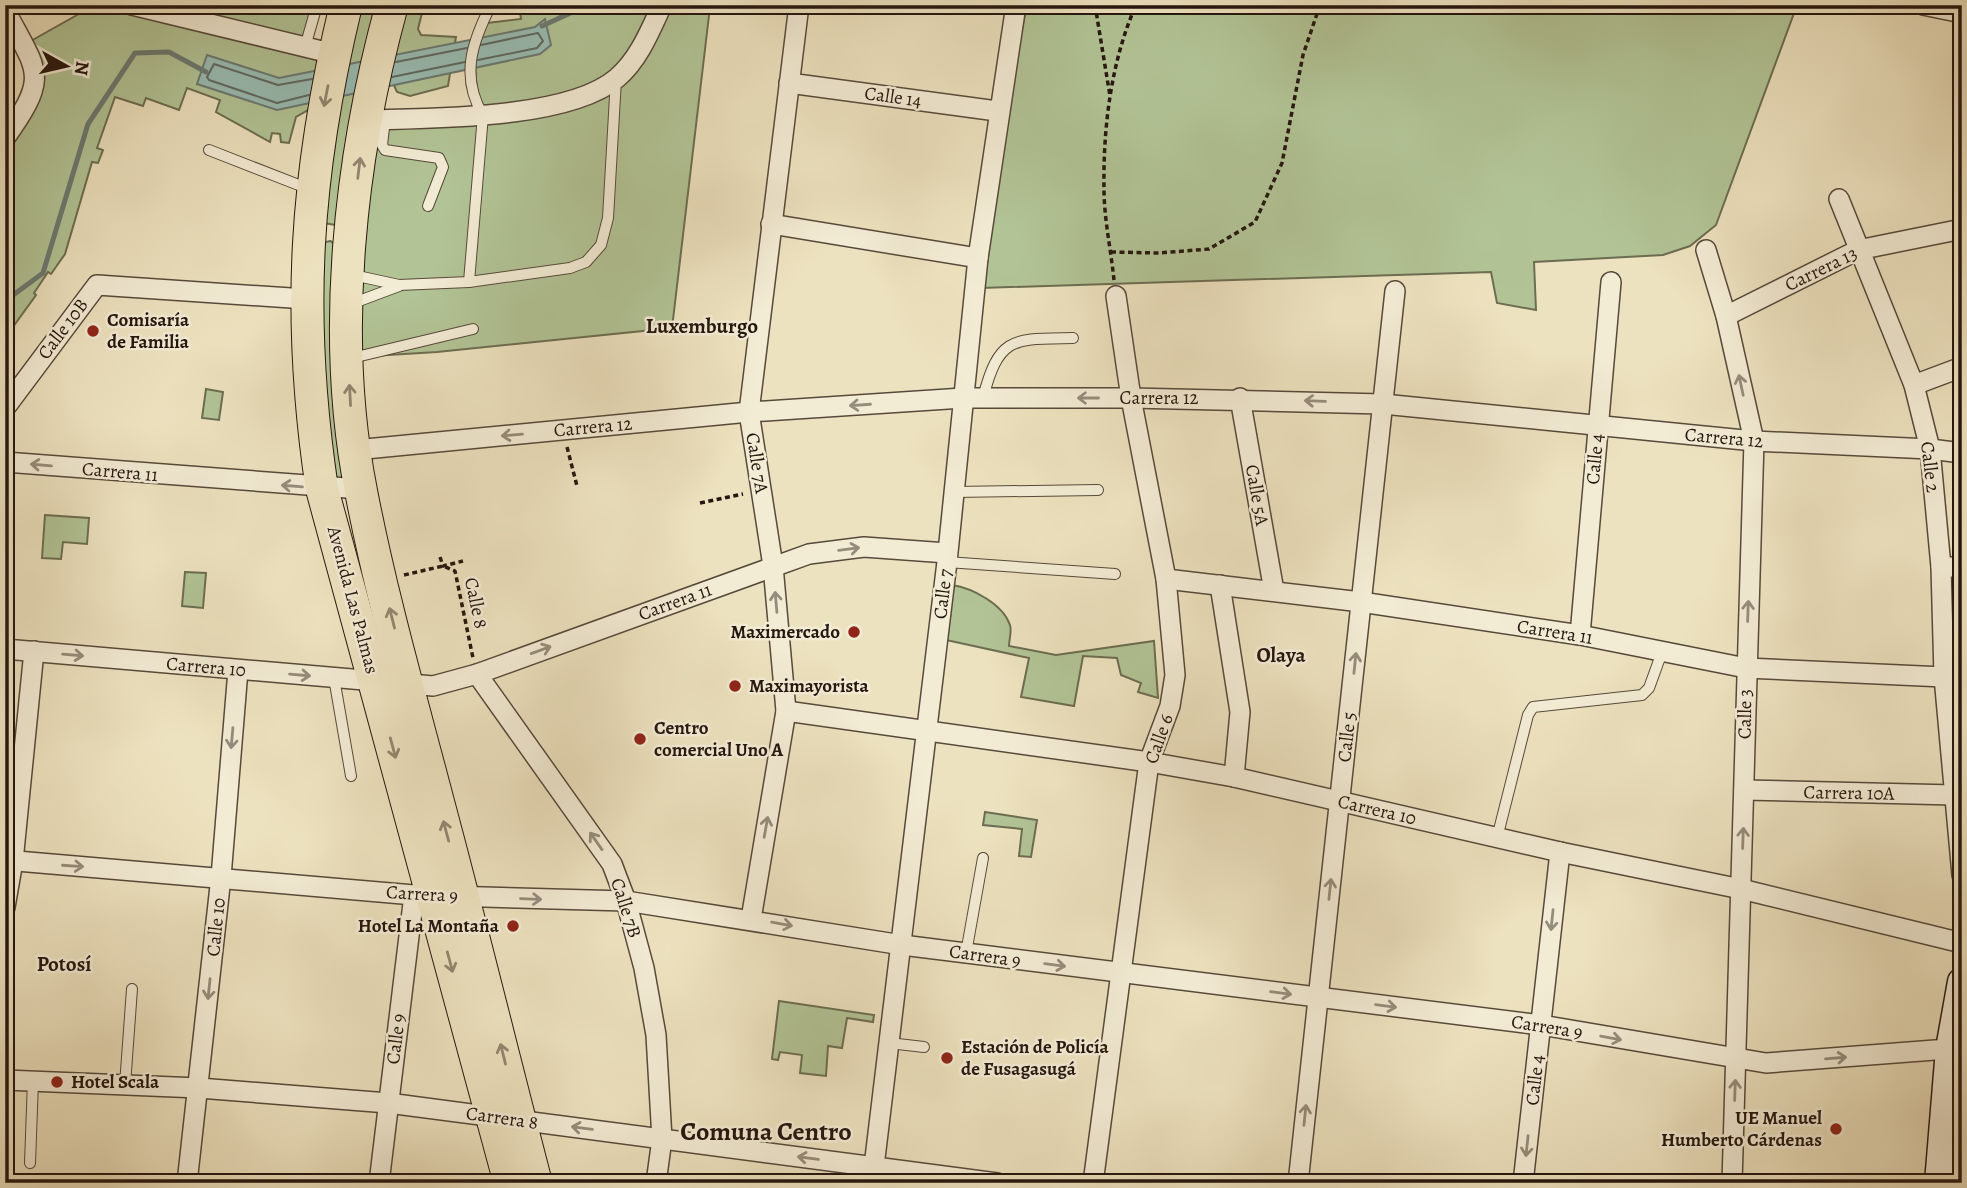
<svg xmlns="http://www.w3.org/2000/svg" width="1967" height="1188" viewBox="0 0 1967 1188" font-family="Alegreya,serif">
	<rect width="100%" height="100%" fill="#ede2bf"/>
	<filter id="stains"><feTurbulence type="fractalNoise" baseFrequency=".00286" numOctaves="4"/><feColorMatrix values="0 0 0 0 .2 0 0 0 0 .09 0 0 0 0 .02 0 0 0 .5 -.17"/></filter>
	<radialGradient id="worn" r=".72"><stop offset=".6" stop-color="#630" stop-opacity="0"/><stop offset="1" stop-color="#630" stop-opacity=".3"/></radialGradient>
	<g fill="#b2c496" stroke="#6c6d52" stroke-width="2">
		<polygon points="95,5 117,5 127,12 323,58 308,110 296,117 289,143 281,142 280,134 272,133 270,142 216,112 220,100 187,88 179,110 146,98 143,106 115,97 97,148 103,150 98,163 92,162 65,254 51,274 48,272 34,293 36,295 10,331 5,327 5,149 33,111 29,42"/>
		<polygon points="161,5 313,5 303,40"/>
		<polygon points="357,5 381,5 366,61 343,66"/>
		<path d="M 403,5 L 424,5 L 418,29 L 421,35 L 456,37 L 448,86 L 410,96 L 397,92 C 383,67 396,31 403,5 Z"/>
		<path d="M 519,5 L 654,5 C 648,19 643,37 633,49 C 595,99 541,99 483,110 C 473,80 471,51 487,23 L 521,19 Z"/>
		<polygon points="670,5 721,5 721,8 710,7 672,328 437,352 372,356 360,353 361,236 375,126 488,121 621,83"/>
		<polygon points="1027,5 1797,5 1716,225 1690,246 1663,255 1534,262 1536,310 1497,303 1491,272 981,288 1005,110"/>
		<polygon points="359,91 336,225 323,223 337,95"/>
		<polygon points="330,241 334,243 344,479 334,480 321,393 321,243"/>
		<polygon points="206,389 223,392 219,420 202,418"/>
		<polygon points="45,515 89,518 87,544 63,542 61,559 42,558"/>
		<polygon points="185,572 206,573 203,608 182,606"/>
		<path d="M 952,585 C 972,588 1003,604 1010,625 C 1012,631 1009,640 1009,646 L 1056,655 L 1154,641 L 1158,698 L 1138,692 L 1141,683 L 1121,675 L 1117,658 L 1083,656 L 1074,706 L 1021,697 L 1029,658 L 946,640 Z"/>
		<polygon points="985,812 1037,820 1031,857 1019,856 1022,829 983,825"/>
		<polygon points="779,1001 874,1015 873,1022 847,1018 842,1048 828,1046 826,1076 800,1073 802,1055 780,1052 778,1060 772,1059"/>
	</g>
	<polygon fill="#99bdb4" stroke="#6b7a72" stroke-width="2" points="545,19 551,45 540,54 277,110 197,84 207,55 279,78 535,27"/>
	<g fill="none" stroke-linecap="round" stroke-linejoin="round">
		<g stroke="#5f6a62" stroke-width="2">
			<polyline points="478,60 537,48 543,41 538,33 481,45"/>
			<polyline points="396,62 467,48"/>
			<polyline points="392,77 465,62"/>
			<polyline points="309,95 277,103 209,80 207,77 214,64 278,85 312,79"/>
		</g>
		<g stroke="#6b7a72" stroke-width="5">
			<polyline points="542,26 588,5"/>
			<polyline points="5,301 43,273 88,124 135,53 169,52 206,72"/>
		</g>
		<defs>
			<g id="lane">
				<polyline points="305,47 317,5"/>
				<polyline points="385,119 382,145 385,150 439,158 443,167 428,206"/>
				<polyline points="209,150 309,189"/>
				<polyline points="353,275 399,285 469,282 570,268 586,262 601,245 608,218 616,79"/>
				<path d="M 469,282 L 483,115 C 460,77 472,42 491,5"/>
				<polyline points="351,304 399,286"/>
				<polyline points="352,358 473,329"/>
				<path d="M 983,398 C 999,335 1014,339 1073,338"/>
				<polyline points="954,492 1098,490"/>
				<polyline points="947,562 1115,574"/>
				<polyline points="334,678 351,776"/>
				<polyline points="1497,838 1528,715 1533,707 1642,695 1649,688 1662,652"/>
				<polyline points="966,953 983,858"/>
				<polyline points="889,1043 924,1047"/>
				<polyline points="125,1085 132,989"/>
				<polyline points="30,1163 33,1081"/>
			</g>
			<g id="street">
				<polyline points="132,5 334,54"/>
				<polyline points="1923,5 1962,13"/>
				<path d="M 5,10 C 38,73 50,75 5,138"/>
				<polyline points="789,83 997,111"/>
				<path d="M 365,120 C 429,118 568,120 617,78 C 639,59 650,31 662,5"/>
				<polyline points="1839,199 1914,385 1930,449 1941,567 1944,677 1962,875"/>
				<polyline points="771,224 978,258"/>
				<polyline points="1706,250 1726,316 1754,441 1732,1183"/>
				<polyline points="1726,316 1858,250 1962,229"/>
				<polyline points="1914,385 1962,367"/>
				<polyline points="1240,398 1274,591"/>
				<polyline points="5,408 97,285 306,299"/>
				<polyline points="355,450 749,412 963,398 1131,398 1383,404 1754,441 1930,449 1962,453"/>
				<polyline points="5,462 360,489"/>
				<polyline points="1941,567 1962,567"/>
				<polyline points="1166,579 1361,602 1580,635 1746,668 1944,677"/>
				<polyline points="1220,585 1240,712 1234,777"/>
				<polyline points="1580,635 1611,282"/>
				<polyline points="5,649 433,686 477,674 809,554 864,547 947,553"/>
				<polyline points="477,674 612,864 626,901 644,968 656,1035 662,1139 656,1183"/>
				<polyline points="786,711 1149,762 1234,777 1560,852 1741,889 1962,943"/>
				<polyline points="1744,790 1954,795"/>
				<polyline points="5,860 414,895 626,901 902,945 1541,1025 1766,1063 1961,1048"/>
				<polyline points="5,907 13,861 34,651"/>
				<polyline points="751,919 786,711 773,566 749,412 799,5"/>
				<polyline points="5,1080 199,1088 388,1103 997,1183"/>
				<polyline points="187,1183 221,877 238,670"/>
				<polyline points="379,1183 414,895"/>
				<polyline points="872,1183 947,562 978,258 1016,5"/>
				<polyline points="1093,1183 1149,762 1170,706 1175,675 1166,579 1131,398 1116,296"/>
				<polyline points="1298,1183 1395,291"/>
				<polyline points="1523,1183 1560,852"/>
			</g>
			<polyline id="secondary" points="1939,1183 1950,1049 1962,982"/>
			<g id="primary">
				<path d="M 346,5 C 305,175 296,315 322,489 L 510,1183"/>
				<path d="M 392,5 C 350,157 330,335 361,491 C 381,595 411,699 438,802 C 472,929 503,1056 536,1183"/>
			</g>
		</defs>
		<use href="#lane" stroke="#57493b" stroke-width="12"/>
		<use href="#street" stroke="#57493b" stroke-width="22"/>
		<use href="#secondary" stroke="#25160f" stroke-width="31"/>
		<use href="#primary" stroke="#25160f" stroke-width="34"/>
		<g stroke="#25160f" stroke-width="3.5" stroke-dasharray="5 3.5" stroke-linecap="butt">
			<polyline points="1095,5 1110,96"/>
			<polyline points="1111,252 1159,253 1209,249 1255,222 1282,163 1303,55 1320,5"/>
			<path d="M 1114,280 C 1111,250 1104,219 1104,189 C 1103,128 1111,61 1136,5"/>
			<polyline points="567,447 577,486"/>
			<polyline points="700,503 743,494"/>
			<polyline points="440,557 443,566 463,561"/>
			<polyline points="404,575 443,566 455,571 473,658"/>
		</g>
		<use href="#lane" stroke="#f3ecd5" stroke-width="10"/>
		<use href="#street" stroke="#f3ecd5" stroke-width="19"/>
		<use href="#secondary" stroke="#f3ecd5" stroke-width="28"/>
		<use href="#primary" stroke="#ede2bf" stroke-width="32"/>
	</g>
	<defs><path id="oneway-shaft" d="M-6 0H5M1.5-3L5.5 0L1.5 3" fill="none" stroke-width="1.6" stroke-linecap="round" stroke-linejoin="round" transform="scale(1.75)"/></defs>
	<g stroke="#938670">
		<use href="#oneway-shaft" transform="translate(326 96) rotate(101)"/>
		<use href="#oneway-shaft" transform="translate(359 168) rotate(-83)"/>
		<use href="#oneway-shaft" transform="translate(350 395) rotate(-93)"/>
		<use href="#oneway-shaft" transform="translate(392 618) rotate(-104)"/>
		<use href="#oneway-shaft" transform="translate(393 748) rotate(75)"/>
		<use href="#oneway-shaft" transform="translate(446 831) rotate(-105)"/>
		<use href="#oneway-shaft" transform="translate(450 962) rotate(75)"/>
		<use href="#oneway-shaft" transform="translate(503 1054) rotate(-104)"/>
	</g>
	<g stroke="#968c7c">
		<use href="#oneway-shaft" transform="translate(1741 385) rotate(-102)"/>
		<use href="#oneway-shaft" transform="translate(1088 398) rotate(180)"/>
		<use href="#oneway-shaft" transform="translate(1315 401) rotate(-178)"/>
		<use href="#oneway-shaft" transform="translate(860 405) rotate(176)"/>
		<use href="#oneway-shaft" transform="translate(512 435) rotate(175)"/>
		<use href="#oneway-shaft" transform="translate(41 465) rotate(-175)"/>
		<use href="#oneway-shaft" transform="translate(292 486) rotate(-175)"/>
		<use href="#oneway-shaft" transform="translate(849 549) rotate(-7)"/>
		<use href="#oneway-shaft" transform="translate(776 602) rotate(-95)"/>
		<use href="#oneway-shaft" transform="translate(1748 611) rotate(-88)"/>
		<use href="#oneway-shaft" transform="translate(541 650) rotate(-20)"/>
		<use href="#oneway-shaft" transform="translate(73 655) rotate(5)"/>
		<use href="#oneway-shaft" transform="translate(1355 663) rotate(-84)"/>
		<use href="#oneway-shaft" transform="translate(300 675) rotate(5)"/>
		<use href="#oneway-shaft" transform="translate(232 738) rotate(95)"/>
		<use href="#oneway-shaft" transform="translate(766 827) rotate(-80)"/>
		<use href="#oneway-shaft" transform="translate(1743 838) rotate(-88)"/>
		<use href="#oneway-shaft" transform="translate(596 841) rotate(-125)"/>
		<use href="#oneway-shaft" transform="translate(73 866) rotate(4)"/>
		<use href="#oneway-shaft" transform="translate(1330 889) rotate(-84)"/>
		<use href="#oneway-shaft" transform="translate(531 899) rotate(2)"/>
		<use href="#oneway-shaft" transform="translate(1552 920) rotate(96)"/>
		<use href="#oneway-shaft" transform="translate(782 924) rotate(10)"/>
		<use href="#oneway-shaft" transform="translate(1055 965) rotate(8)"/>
		<use href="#oneway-shaft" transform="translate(209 989) rotate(96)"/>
		<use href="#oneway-shaft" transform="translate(1281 993) rotate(7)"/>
		<use href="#oneway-shaft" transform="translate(1386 1006) rotate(7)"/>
		<use href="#oneway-shaft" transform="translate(1611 1038) rotate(10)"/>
		<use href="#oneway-shaft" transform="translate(1836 1058) rotate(-5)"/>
		<use href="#oneway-shaft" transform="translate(1735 1090) rotate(-88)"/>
		<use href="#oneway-shaft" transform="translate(1305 1115) rotate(-84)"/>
		<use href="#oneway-shaft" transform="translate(582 1128) rotate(-173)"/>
		<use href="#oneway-shaft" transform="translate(1527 1146) rotate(96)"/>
		<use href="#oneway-shaft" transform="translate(808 1158) rotate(-172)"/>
	</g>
	<g fill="#8f2418" stroke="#f3ecd5" stroke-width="2.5">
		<circle cx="93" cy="331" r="7"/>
		<circle cx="854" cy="632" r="7"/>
		<circle cx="735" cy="686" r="7"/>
		<circle cx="640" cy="739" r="7"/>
		<circle cx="513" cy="926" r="7"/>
		<circle cx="947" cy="1058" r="7"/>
		<circle cx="57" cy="1082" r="7"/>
		<circle cx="1836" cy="1129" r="7"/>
	</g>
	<g text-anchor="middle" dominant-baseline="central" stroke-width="5" stroke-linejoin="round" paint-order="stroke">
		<g font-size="19" fill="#25160f" stroke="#f3ecd5">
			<text transform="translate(893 97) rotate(8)">Calle 14</text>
			<text transform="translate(1821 269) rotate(-26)">Carrera 13</text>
			<text transform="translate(63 329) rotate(-53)">Calle 10B</text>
			<text x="1159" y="398">Carrera 12</text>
			<text transform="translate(593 427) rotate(-5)">Carrera 12</text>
			<text transform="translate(1724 438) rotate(5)">Carrera 12</text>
			<text transform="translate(1595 459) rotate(-85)">Calle 4</text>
			<text transform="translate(757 463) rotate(81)">Calle 7A</text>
			<text transform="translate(1930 467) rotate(83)">Calle 2</text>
			<text transform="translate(120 472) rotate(5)">Carrera 11</text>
			<text transform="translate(1257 495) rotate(80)">Calle 5A</text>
			<text transform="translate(943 594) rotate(-83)">Calle 7</text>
			<text transform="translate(353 600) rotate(75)">Avenida Las Palmas</text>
			<text transform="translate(675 602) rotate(-20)">Carrera 11</text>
			<text transform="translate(476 603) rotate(78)">Calle 8</text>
			<text transform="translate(1555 632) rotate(9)">Carrera 11</text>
			<text transform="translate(206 667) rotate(5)">Carrera 10</text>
			<text transform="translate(1745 714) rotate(-89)">Calle 3</text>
			<text transform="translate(1347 737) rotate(-84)">Calle 5</text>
			<text transform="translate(1159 739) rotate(-71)">Calle 6</text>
			<text transform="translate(1849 793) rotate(1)">Carrera 10A</text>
			<text transform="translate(1377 810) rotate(13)">Carrera 10</text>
			<text transform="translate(422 894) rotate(3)">Carrera 9</text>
			<text transform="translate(626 908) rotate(72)">Calle 7B</text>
			<text transform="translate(216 927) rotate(-84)">Calle 10</text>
			<text transform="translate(985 956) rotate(8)">Carrera 9</text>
			<text transform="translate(1547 1027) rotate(9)">Carrera 9</text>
			<text transform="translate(396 1039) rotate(-83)">Calle 9</text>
			<text transform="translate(1535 1080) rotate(-84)">Calle 4</text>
			<text transform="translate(502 1118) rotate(8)">Carrera 8</text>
		</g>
		<g font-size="19" font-weight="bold" fill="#25160f" stroke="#f3ecd5" text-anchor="start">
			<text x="107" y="320">Comisaría<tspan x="107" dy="22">de Familia</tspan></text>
			<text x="840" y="632" text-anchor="end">Maximercado</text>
			<text x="749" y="686">Maximayorista</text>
			<text x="654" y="728">Centro<tspan x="654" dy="22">comercial Uno A</tspan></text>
			<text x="499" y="926" text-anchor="end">Hotel La Montaña</text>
			<text x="961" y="1047">Estación de Policía<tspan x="961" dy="22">de Fusagasugá</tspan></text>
			<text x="71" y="1082">Hotel Scala</text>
			<text x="1822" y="1118" text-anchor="end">UE Manuel<tspan x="1822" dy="22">Humberto Cárdenas</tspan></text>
		</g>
		<g font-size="21" font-weight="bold" fill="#25160f" stroke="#f3ecd5">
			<text x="702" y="326">Luxemburgo</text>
			<text x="1281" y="655">Olaya</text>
			<text x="64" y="964">Potosí</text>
		</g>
		<g font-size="26" font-weight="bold" fill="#25160f" stroke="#f3ecd5">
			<text x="766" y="1131">Comuna Centro</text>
		</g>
	</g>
	<rect width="1967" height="1188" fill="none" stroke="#ede2bf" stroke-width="28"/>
	<rect x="7" y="7" width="1953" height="1174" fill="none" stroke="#25160f" stroke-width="3.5"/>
	<rect x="14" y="14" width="1939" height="1160" fill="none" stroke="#25160f" stroke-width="2"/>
	<g transform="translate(66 66) rotate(98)" stroke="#f3ecd5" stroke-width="5" paint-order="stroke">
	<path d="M0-5L12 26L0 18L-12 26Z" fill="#25160f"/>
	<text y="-10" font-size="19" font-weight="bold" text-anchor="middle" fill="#25160f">N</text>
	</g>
	<rect width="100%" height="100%" filter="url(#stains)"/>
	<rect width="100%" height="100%" fill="url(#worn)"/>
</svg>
